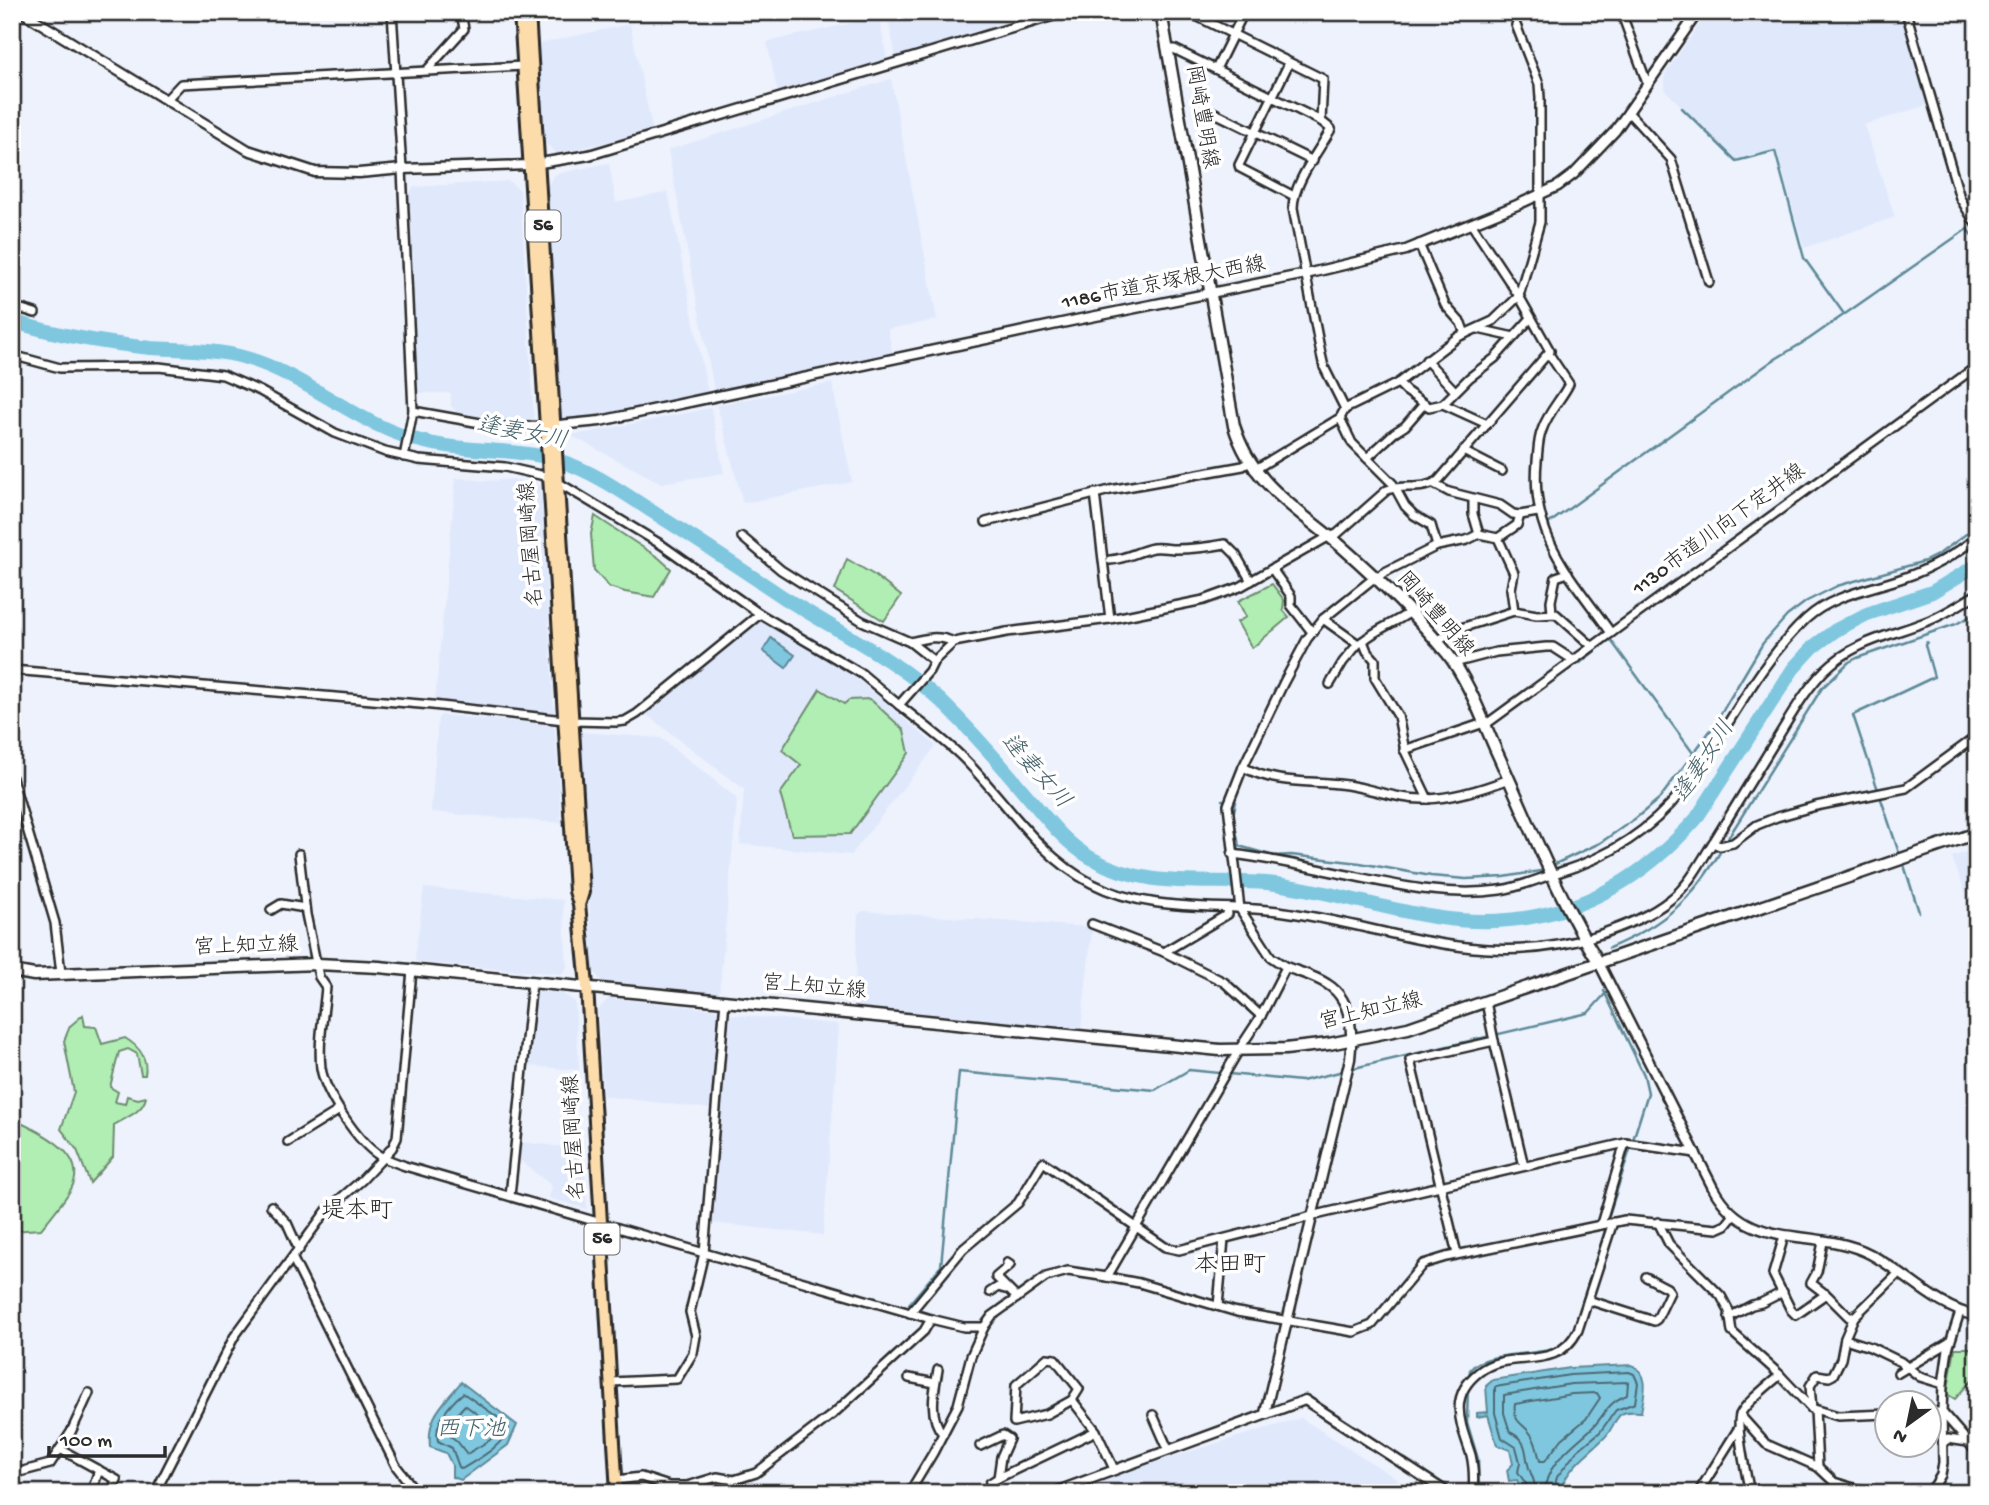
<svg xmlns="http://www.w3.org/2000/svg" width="1989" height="1505" viewBox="0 0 1989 1505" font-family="'Gochi Hand','Klee One',sans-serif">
	<rect width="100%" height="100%" fill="#edf2fd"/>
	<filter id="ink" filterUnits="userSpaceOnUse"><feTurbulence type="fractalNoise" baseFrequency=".0143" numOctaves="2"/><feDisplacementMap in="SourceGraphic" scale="14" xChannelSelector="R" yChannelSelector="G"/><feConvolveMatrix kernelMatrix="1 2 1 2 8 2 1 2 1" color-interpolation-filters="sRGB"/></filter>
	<g filter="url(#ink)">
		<g fill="#e0e8fc">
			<polygon points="887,12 1004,12 1007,21 896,58"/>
			<polygon points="1708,12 1900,12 1927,105 1864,125 1895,217 1804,248 1776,149 1736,161 1665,90 1665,74"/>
			<polygon points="879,17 887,60 885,63 778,94 767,42"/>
			<polygon points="630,24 652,128 650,131 558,154 545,143 538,44"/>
			<polygon points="891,79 937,320 888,329 893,357 715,394 668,150"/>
			<polygon points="609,163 616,203 668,192 708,394 602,418 601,416 560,420 550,217 546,187 556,174"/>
			<polygon points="508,181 520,190 534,420 492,420 491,418 457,412 451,406 451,393 418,393 408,195 414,187"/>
			<polygon points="832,383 852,482 743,503 717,405"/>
			<polygon points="711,408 724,473 661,483 568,434 586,433"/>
			<polygon points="456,478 486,481 513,479 541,486 554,711 552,714 437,704 435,701"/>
			<polygon points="756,620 762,620 859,680 936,746 851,855 740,844 744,789 647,715 646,710"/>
			<polygon points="441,715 552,725 555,728 561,823 431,812 438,719"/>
			<polygon points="580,732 661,738 735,797 737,801 719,995 603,983 593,970"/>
			<polygon points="1977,848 1977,888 1965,892 1952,857"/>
			<polygon points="424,888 563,900 567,967 562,974 416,962 415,959"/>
			<polygon points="863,911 1087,927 1092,929 1081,1028 854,1007 858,915"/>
			<polygon points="535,991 562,993 575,1002 579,1070 529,1066"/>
			<polygon points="609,998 720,1010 711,1109 603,1096 598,1010"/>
			<polygon points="726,1014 836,1024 839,1028 823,1235 711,1223"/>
			<polygon points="519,1142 583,1149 587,1209 549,1198 552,1186 517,1158"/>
			<polygon points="1301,1418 1394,1477 1414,1493 1075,1493 1142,1466"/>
		</g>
		<g fill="#b0eeb4" stroke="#6e8c70" stroke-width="2">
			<polygon points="595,516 659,558 671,569 654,597 625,592 609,587 594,570 591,534"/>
			<polygon points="847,559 874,575 901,596 884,621 835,590"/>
			<polygon points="1272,584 1284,600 1283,610 1289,617 1252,648 1237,622 1246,617 1238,601"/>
			<polygon points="820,689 844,704 849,700 870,699 904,730 909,753 850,834 792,835 780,794 801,765 782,750"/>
			<path d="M 83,1015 L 85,1026 L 96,1027 L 102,1044 L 125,1038 C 140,1047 148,1058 145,1075 L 141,1075 L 137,1054 L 128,1049 L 119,1052 L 110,1087 L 118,1092 L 115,1102 L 125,1104 L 127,1096 L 138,1099 L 146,1097 C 143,1112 127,1117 114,1125 L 113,1157 L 90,1183 L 77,1150 L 61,1129 L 74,1092 L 64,1041 L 70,1026 Z"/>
			<path d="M 12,1119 C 37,1130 91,1154 71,1189 C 63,1203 51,1216 41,1229 L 12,1231 Z"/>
			<polygon points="1977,1337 1977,1374 1955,1399 1947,1394 1955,1348 1974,1348"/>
		</g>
		<g fill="#7fc7df" stroke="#5d8997" stroke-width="2">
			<polygon points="771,638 795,655 786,668 763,651"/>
			<path d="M 1632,1365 C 1651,1375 1644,1394 1641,1412 C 1634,1412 1626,1410 1620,1415 C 1613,1422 1611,1432 1604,1438 C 1585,1457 1569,1465 1559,1493 L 1540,1493 L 1535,1489 L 1529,1493 L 1517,1493 L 1520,1486 L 1517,1480 L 1509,1481 L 1507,1470 L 1513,1464 L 1510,1450 L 1497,1445 L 1488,1415 L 1477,1417 L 1477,1413 L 1488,1412 L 1486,1386 L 1493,1380 L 1570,1368 Z"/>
			<path d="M 461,1382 L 517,1425 L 508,1445 L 461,1480 L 452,1477 L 452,1465 L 446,1453 L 430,1447 C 427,1415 443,1405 461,1382 Z"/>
		</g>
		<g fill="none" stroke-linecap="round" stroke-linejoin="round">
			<g stroke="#4d6973" stroke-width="2">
				<path d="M 463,1393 L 506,1423 L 509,1428 C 502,1447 478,1459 462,1469 L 459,1467 L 452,1448 L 438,1441 C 433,1423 450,1404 463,1393 Z"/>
				<path d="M 1597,1393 L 1600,1398 L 1586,1419 L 1562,1439 L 1545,1461 L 1540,1461 C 1538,1454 1537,1445 1533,1438 C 1526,1423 1512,1425 1515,1404 L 1572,1394 Z"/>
				<polygon points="465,1405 498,1430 490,1440 467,1454 457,1441 445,1432 447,1425"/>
				<polyline points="1525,1493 1526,1484 1518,1472 1520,1462 1516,1447 1502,1438 1495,1413 1495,1387 1570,1375 1629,1372 1634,1374 1638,1383 1635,1403 1616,1410 1600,1432 1577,1451 1557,1477 1553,1493"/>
				<path d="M 1534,1493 C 1536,1483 1533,1479 1530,1471 C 1523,1453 1531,1443 1510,1432 L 1504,1413 L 1504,1395 L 1571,1384 L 1628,1382 L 1627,1395 C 1606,1403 1606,1414 1592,1428 C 1573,1446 1546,1463 1544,1493"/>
			</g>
			<g stroke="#5d8997" stroke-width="2.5">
				<polyline points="1682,108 1736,161 1775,151 1804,258 1844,314"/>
				<polyline points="1548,524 1772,361 1809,339 1967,229 1977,242"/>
				<polyline points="1580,663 1610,639 1693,753"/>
				<polyline points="1222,800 1236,802 1233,815 1239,846 1274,856 1291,855 1360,863 1431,876 1466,879 1504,877 1540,871 1600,843 1636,818 1660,798 1713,727 1763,643 1787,616 1807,601 1837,586 1925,561 1939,554 1977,526"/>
				<polyline points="1725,843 1822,688 1849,662 1857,658 1956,624 1977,613"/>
				<polyline points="1900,856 1853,715 1934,677 1925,645 1927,642"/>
				<polyline points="1903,862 1919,912"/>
				<path d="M 1609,948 C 1664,925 1693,899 1722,849"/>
				<polyline points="1604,991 1644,1075 1648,1093 1608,1218"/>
				<polyline points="1350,1069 1588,1013 1606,993"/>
				<polyline points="909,1304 941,1266 959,1072 1155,1090 1189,1070 1301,1081 1344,1071"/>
				<polyline points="1573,1331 1605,1231"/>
				<path d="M 1469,1380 L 1470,1370 C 1484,1350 1536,1358 1560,1346"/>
				<polyline points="1468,1386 1467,1422 1478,1459 1479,1493"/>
			</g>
			<path stroke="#7fc7df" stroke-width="14" d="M 12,321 C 58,336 103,343 151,348 C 182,350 216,349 246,358 C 309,376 360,428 425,442 C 474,454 527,446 574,466 C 603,478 630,497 656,514 C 699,541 741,569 783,597 C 837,631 894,658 941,701 C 970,729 998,761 1024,792 C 1045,816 1063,842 1091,858 C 1149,891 1205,878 1267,883 C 1323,889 1379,908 1434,917 C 1540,934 1626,898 1696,819 L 1793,669 L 1813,647 L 1836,630 L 1867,614 L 1932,592 L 1977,565"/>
			<defs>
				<g id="minor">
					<polyline points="392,12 402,169 413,411 404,457"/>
					<polyline points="1188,12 1323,79 1321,121"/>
					<polyline points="1621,12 1647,83"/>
					<polyline points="1906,12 1960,198 1977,226"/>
					<path d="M 1168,49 L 1174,49 L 1321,121 L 1331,129 C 1319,151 1293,183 1293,208 L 1321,354 L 1324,367 L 1345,409"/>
					<polyline points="1289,63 1239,165 1240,168 1294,196"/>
					<polyline points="1216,69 1244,12"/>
					<polyline points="427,70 464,29 461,12"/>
					<polyline points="166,100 181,84 523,66"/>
					<polyline points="1213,112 1313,161"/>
					<polyline points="1628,112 1671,159 1709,282"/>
					<polyline points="1419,244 1445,305 1461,323 1465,334"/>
					<polyline points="12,306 35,313"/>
					<polyline points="1478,329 1514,337"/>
					<path d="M 1549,354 L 1569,384 C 1561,400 1548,412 1542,430 C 1538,439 1538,451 1537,461 C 1530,537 1570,575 1611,633"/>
					<polyline points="12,355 60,368 159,367 223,375 260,391 335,433 385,452 419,460 505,467 549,477"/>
					<polyline points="1426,360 1455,391"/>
					<polyline points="1398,383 1406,391 1429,407 1443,404 1487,424"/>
					<polyline points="1443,404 1469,378 1495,358 1531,318"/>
					<polyline points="413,411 503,427 546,426"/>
					<polyline points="1340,418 1352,443 1393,484 1405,506 1414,515 1431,525 1437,546"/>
					<polyline points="1463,451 1502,471"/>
					<polyline points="1367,458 1394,433 1405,426 1424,404"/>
					<polyline points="1254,470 1340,418 1345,409 1398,383 1458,337 1493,321 1519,296 1540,222 1540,98 1539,84 1516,25"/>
					<path d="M 559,483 L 662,545 L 760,614 L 862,674 L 899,705 L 929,671 L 934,661 L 954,642 L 1007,632 L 1110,619 L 1204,600 L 1240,587 L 1328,537 L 1337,534 L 1387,490 C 1404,484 1421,491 1438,481 L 1550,351 L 1519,296 L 1472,225"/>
					<polyline points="1434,484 1449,492 1500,505 1513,514 1520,515 1538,512"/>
					<polyline points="1095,493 1110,619"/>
					<polyline points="1473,499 1473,514 1479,534 1498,538 1514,573 1511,589 1514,611 1537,615 1556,614 1592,646"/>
					<polyline points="986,522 1110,490 1243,466 1250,462"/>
					<polyline points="742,537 781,570 862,621 910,642 934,661"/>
					<polyline points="1498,538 1517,525 1520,515"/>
					<path d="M 1110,560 C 1127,559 1137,551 1153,548 C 1162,547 1168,549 1175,549 C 1192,549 1209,547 1225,544 L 1236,555 L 1251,581"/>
					<polyline points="1272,569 1291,596 1291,605 1312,632"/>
					<polyline points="1376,579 1383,573 1437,546 1467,540 1479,534"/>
					<polyline points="1552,613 1551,601 1556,577 1568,573"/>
					<polyline points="1323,619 1358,644 1363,641 1367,651 1375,660 1375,678 1398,716 1405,751 1428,799"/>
					<path d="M 1363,641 C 1377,629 1394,623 1409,613"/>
					<polyline points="1436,641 1458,629 1514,611"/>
					<path d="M 910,642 C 926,638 938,635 954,642"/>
					<polyline points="1454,663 1496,652 1546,647 1553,647 1573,660"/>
					<polyline points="12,670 432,705 573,721 616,722 625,721 637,714 760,614"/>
					<polyline points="1330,684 1343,662 1358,644"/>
					<path d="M 899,705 C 919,721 941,737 960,755 C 1004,797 1035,854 1091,883 C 1149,913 1215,904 1278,911 C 1392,926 1485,974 1601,934 C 1626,925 1650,916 1671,899 C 1690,884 1701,861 1714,841 C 1735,807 1755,774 1776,740 C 1791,716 1805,690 1825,670 C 1853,642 1889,636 1925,622 C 1943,616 1960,604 1977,594"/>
					<polyline points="1485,725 1977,366"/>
					<polyline points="1404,750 1484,723"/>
					<path d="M 1243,767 C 1276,785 1310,780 1347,785 C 1373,789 1399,800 1426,799 C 1454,798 1483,789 1509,779"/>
					<polyline points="12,778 55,923 61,973"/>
					<polyline points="1713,843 1720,846 1733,843 1757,825 1777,817 1816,806 1906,788 1977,736"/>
					<path d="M 299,854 L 306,914 L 319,977 L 326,987 C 324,1013 318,1041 321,1068 C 325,1093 358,1143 380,1156 C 388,1160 397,1163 405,1166 L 931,1319 L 964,1327 L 984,1327"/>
					<path d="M 1232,854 C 1273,859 1313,868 1353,876 C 1401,886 1450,897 1500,890 C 1521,887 1540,878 1560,872 C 1609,857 1650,831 1682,791 C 1726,735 1754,668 1806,619 C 1832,595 1871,589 1903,578 C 1930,569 1955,555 1977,537"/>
					<polyline points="271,910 281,904 305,908"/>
					<polyline points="1092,924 1164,952 1224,982 1261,1016"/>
					<polyline points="1164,952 1228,914 1227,908"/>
					<polyline points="1494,1041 1524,1166"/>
					<polyline points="288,1142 338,1111"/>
					<polyline points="510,1196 532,981"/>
					<polyline points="271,1206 287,1223 299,1250"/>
					<polyline points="1658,1222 1669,1244 1721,1296 1729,1311 1732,1332 1778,1373 1811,1408 1838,1416 1888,1414"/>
					<polyline points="1601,1224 1625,1143"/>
					<polyline points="1784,1236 1773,1274 1791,1310 1796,1315 1826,1294"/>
					<polyline points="1823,1242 1817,1272 1811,1283 1828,1296 1849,1317 1854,1317 1899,1273"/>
					<polyline points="1457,1254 1410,1060 1494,1041 1486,1002"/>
					<polyline points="293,1259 396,1466 417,1493"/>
					<polyline points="1007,1263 1010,1265 996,1277 1017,1298"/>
					<polyline points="1107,1277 1240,1048 1261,1016 1286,967 1271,957 1240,909 1228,805 1243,767 1284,682 1307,639 1323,619 1374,578"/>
					<polyline points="990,1292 998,1287 1005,1289"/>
					<polyline points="1588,1300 1654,1321 1657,1319 1670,1292 1667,1288 1646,1277"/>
					<polyline points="1218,1306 1224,1239"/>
					<polyline points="910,1313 963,1249 1018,1203 1043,1162 1165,1247 1179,1250 1320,1214 1625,1143 1696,1153"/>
					<polyline points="1729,1317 1752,1305 1761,1303 1783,1292"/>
					<polyline points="1845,1339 1870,1347 1901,1362 1920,1377 1943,1384 1948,1349 1960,1312"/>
					<path d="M 938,1370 C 934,1391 928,1417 943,1434"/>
					<polyline points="1898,1373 1950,1342"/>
					<polyline points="909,1378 935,1383"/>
					<polyline points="611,1382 677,1379 693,1353 696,1336 690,1312 704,1253 725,1000"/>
					<polyline points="1943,1384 1942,1412 1968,1442"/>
					<polyline points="1072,1400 1047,1414 1014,1422 1016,1385 1047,1358 1055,1359 1079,1389 1072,1400 1096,1431 1114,1469"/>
					<polyline points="1812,1409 1810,1386 1817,1375 1829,1377 1833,1375 1841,1359 1845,1338 1854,1317"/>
					<polyline points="1815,1410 1818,1467"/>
					<polyline points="1930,1412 1942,1412 1943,1463 1941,1475 1930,1493"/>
					<polyline points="1153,1415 1168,1449"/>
					<polyline points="1740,1415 1766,1444 1818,1467 1834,1482 1857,1489 1881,1493"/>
					<polyline points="1943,1443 1948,1439 1968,1442 1977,1453"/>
					<polyline points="980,1446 1003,1435 1009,1439 1001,1457 998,1478"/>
					<polyline points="60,1449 117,1480 110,1493"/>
					<polyline points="12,1474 50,1464 71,1432 89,1393"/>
					<polyline points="617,1480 641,1477 669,1486 687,1486 717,1477 734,1480 756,1473 833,1414 924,1331 931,1319"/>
					<polyline points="1933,1487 1950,1493"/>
					<polyline points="91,1493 99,1470"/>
					<polyline points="155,1493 234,1337 327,1210 362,1180 392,1148 397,1138 412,970"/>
					<polyline points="909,1493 933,1453 958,1405 971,1356 984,1327 992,1316 1046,1277 1068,1271 1107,1277 1139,1283 1237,1312 1354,1332 1372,1325 1423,1264 1446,1257 1625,1220 1717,1229 1726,1225 1734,1215"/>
					<polyline points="987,1493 990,1483 998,1478 1096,1431"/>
					<path d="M 1473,1493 C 1474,1480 1474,1468 1471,1455 C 1461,1424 1447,1397 1479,1372 C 1510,1347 1556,1375 1578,1330 L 1613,1222"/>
					<polyline points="1698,1493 1738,1429"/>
					<path d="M 1757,1493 L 1749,1488 C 1746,1474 1736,1426 1740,1415 C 1745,1403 1770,1384 1780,1375"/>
				</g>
				<g id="tertiary">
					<polyline points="22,12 248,150 315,172 359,173 402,169 528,165 589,155 1065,12"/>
					<polyline points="549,426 600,421 1076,320 1306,274 1406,250 1517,205 1558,186 1574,174 1615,131 1698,12"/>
					<path d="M 1599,963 L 1713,1188 C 1748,1253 1815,1226 1870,1254 C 1906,1273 1936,1308 1977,1316"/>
					<path d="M 1265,1413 L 1350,1059 C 1353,1033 1352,999 1327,984 C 1315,976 1299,972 1286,967"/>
					<polyline points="1052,1493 1305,1400 1448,1493"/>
				</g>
				<g id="secondary">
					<path d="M 1161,12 L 1234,426 C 1252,485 1298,509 1342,547 C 1376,577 1418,618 1447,653 C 1468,680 1481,716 1495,748 C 1528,820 1557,896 1599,963"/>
					<polyline points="12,971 34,975 317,964 379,967 1220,1050 1285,1049 1329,1044 1408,1028 1977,833"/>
				</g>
				<g id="primary">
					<polyline points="520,12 575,891 579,904 587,986 617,1493"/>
					<polyline points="529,12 583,892 580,902"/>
				</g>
			</defs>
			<use href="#minor" stroke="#2b2b2b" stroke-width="12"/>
			<use href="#tertiary" stroke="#2b2b2b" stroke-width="13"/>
			<use href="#secondary" stroke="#2b2b2b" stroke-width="15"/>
			<use href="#primary" stroke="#2b2b2b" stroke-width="16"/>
			<use href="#minor" stroke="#fff" stroke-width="7"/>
			<use href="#tertiary" stroke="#fff" stroke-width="8"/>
			<use href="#secondary" stroke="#fff" stroke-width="10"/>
			<use href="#primary" stroke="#fddcac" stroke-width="10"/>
		</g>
	</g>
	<g text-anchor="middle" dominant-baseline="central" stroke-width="7" stroke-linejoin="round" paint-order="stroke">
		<g fill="#fff" stroke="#6b6b6b" stroke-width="2">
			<rect x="525.5" y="210.5" width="35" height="31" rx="5"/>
			<rect x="584.5" y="1223.5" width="35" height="31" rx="5"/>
		</g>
		<g font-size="19" font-weight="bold" fill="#2b2b2b">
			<text x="543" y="226">56</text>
			<text x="602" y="1239">56</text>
		</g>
		<g font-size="21" fill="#2b2b2b" stroke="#fff">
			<text transform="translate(1200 117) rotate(80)">岡崎豊明線</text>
			<text transform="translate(1164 285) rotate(-11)">1186市道京塚根大西線</text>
			<text transform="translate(1720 531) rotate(-36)">1130市道川向下定井線</text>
			<text transform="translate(533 544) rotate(-94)">名古屋岡崎線</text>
			<text transform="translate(1434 615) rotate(49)">岡崎豊明線</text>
			<text transform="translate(246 948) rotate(-2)">宮上知立線</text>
			<text transform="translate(814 989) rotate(5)">宮上知立線</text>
			<text transform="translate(1371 1013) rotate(-13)">宮上知立線</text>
			<text transform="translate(576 1137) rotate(-93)">名古屋岡崎線</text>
		</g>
		<g font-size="23" font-style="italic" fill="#48626a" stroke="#fff">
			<text transform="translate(522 434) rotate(11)">逢妻女川</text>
			<text transform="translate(1705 762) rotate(-57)">逢妻女川</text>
			<text transform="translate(1035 772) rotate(48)">逢妻女川</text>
			<text x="471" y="1430">西下池</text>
		</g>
		<g font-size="24" fill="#2b2b2b" stroke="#fff">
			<text x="357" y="1212">堤本町</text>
			<text x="1230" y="1266">本田町</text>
		</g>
	</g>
	<rect width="1989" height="1505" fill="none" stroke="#fff" stroke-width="42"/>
	<rect x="21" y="21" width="1947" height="1463" fill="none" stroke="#2b2b2b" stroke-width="2.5" filter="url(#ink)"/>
	<g transform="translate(1908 1424) rotate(213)"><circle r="33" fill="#ffffff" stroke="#aaaaaa" stroke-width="2"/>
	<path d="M0-5L12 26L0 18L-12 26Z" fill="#2b2b2b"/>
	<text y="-10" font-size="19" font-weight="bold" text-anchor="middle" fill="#2b2b2b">N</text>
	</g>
	<path d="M49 1446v10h116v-10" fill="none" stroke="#2b2b2b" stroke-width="3.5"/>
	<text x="60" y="1446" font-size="21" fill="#2b2b2b" stroke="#ffffff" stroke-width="5" paint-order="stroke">100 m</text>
</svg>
